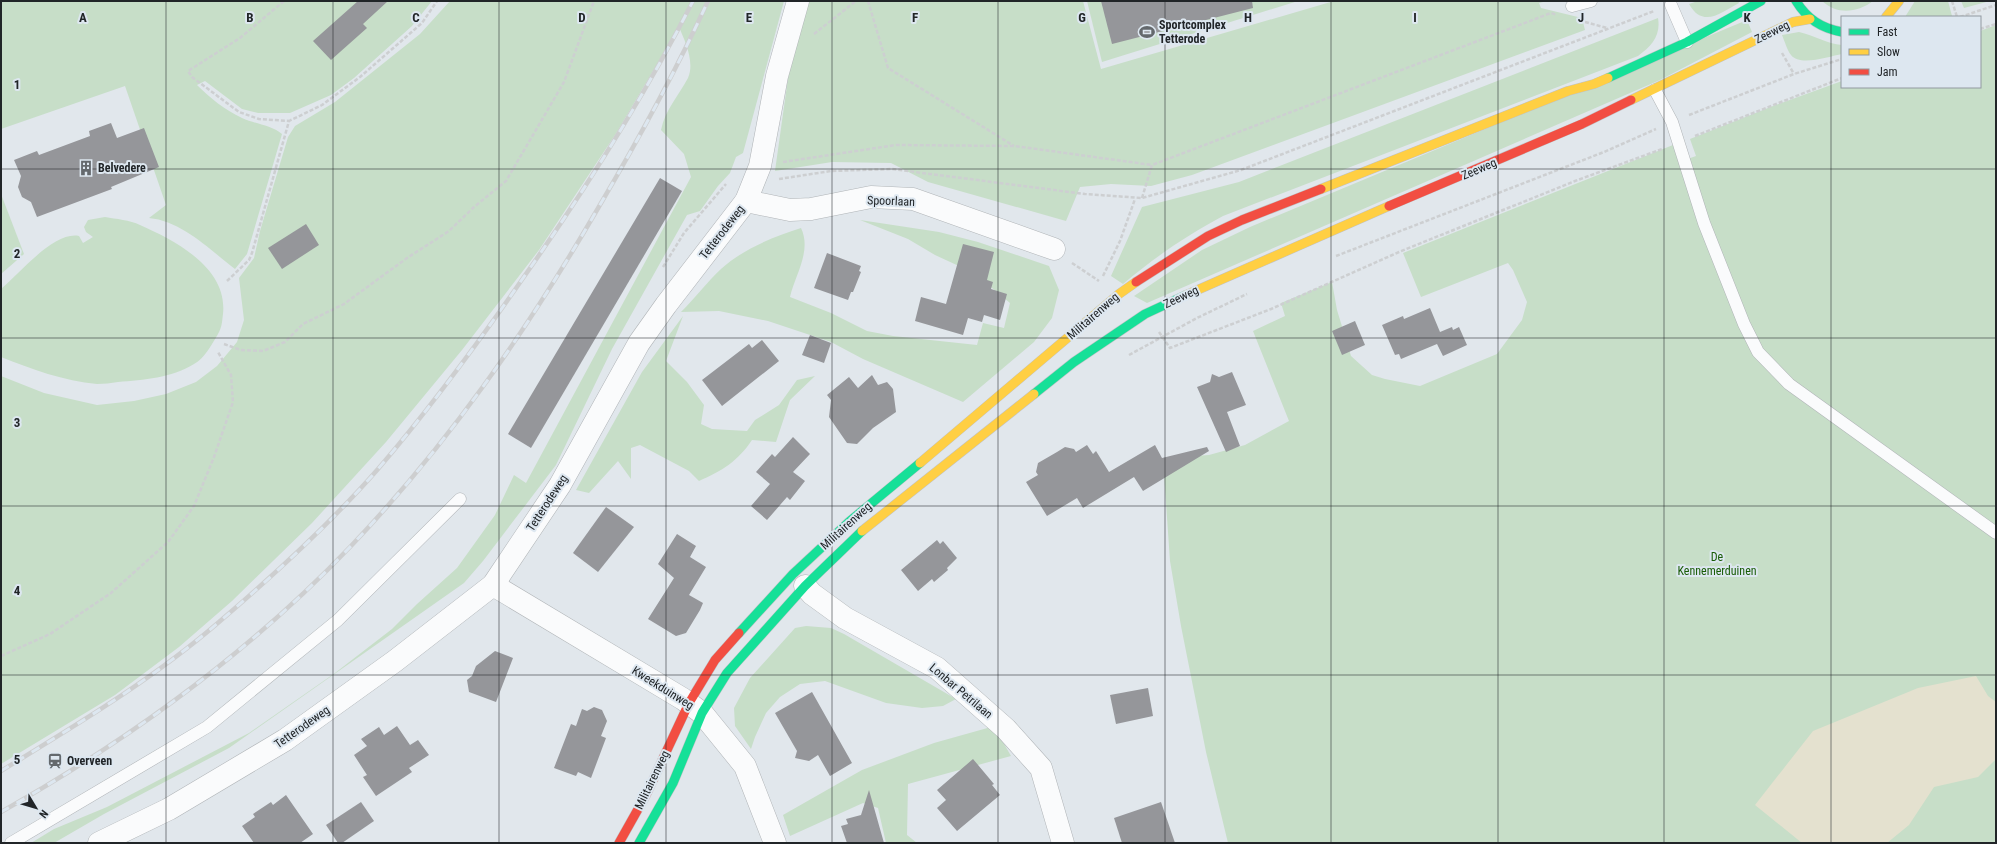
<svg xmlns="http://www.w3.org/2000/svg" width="1997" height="844" viewBox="0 0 1997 844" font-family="'Roboto Condensed',sans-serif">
	<rect width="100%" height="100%" fill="#e1e7ec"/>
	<g fill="#c7dec8">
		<path d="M 1,1 L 432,1 L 412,26 L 354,78 L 331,95 L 290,113 L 258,113 L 242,109 L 205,81 L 197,85 C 210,98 225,110 242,118 C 255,124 271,125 282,134 L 247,254 L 235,269 C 210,250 182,221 149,218 L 166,205 L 125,86 L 1,129 Z"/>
		<path d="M 450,1 L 784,1 L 743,153 L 736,157 L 730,173 L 718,186 L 700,211 L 687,215 L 612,349 L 556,465 L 483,561 L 464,583 L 229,748 L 104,814 L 54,843 L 31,843 L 54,829 L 107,807 L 249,733 L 335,673 L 392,629 L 417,604 L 457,568 L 495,515 L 514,475 L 526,483 L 691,177 L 684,154 L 661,130 C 665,110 679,95 688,78 C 695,62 685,41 679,27 L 617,132 L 539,250 L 462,350 L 386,442 L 312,523 L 232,601 L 179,647 L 115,695 L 1,764 L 1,376 L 44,393 L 97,405 L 134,401 L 166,394 L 196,382 L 217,366 L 237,342 L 244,320 L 239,278 L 254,258 L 260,231 L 288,137 L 295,126 L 335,102 L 420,34 Z"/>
		<polygon points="809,1 1083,1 1101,69 1334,1 1547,1 1539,3 1541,8 1582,18 1585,30 1192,175 1151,186 1111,184 1080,187 1066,221 928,182 891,163 832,162 775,171 789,71"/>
		<polygon points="1087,1 1298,1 1102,62"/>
		<path d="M 1698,1 L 1738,1 L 1739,3 C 1722,12 1703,29 1689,4 Z"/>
		<path d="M 1822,1 L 1873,1 C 1857,13 1837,15 1822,1 Z"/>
		<polygon points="1915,1 1948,1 1952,16 1905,17"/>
		<polygon points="1961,1 1990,1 1964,8"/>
		<path d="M 1658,18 C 1661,35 1652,46 1638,56 L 1223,216 C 1186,236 1155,257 1123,284 L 1111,276 L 1142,207 L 1239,182 Z"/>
		<polygon points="1747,20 1752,32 1660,80 1147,303 1134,296 1202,250 1250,227"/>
		<polygon points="1996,25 1996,843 1228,843 1206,752 1181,626 1170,561 1164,474 1180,457 1209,455 1245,445 1289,421 1253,331 1285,316 1281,303 1332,282 1337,310 1351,356 1372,375 1385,379 1420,386 1497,354 1522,320 1527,302 1513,270 1508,263 1421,297 1403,253 1673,145 1679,162 1696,156 1690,139 1773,106 1842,81 1842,87 1980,87 1980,31"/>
		<path d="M 1799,32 C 1814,35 1827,44 1842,45 L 1842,54 C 1830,56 1800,67 1791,55 C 1787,50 1785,42 1782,35 Z"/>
		<polygon points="1,194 24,254 1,274"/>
		<path d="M 105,217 C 116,219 130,220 140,225 C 176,241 228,268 223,314 C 222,322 222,327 218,334 C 212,344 205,358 194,364 C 171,378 144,380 118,382 C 111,383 104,384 97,384 C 64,381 31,369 1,357 L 1,289 C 19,274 54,231 79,236 L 83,243 L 93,237 L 86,232 L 84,227 L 88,220 Z"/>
		<path d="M 860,220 L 939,232 L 978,242 L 1049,266 L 1059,290 L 1052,318 L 1034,342 L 963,402 L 863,359 L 831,342 L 768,321 L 719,311 L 681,312 C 695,298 707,282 721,269 C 743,249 773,237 801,228 C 812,251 795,275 790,297 L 831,313 L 867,331 L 893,336 L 977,345 L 983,323 L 1004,328 L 1010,303 L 974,273 L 935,255 L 908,239 Z"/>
		<path d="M 683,316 L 666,361 L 687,382 L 704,405 L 701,424 L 712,429 L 747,431 L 755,420 L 779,405 L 797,380 L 815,376 L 790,400 L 776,442 L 752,440 C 738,461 722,471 699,481 L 689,471 L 640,445 L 631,448 L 631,479 L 618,461 L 589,493 L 576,490 L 642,372 Z"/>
		<polygon points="806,626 831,628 844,634 956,699 943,706 922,708 886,703 825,681 800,684 780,697 766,713 755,737 751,749 735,726 734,708 750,678 795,628"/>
		<polygon points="991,727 999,735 1011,756 908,784 907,835 917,843 886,843 878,808 863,803 790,836 783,815 862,770 934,743"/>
	</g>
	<polygon fill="#e4e1cf" points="1976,676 1988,696 1996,702 1996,759 1978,777 1934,787 1909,825 1887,843 1802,843 1755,805 1813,731 1918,688"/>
	<g fill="#95969a">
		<polygon points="358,1 388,1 363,24 367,28 331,60 313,41"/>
		<polygon points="1101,1 1252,1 1253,8 1112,44"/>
		<polygon points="111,123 117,138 144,128 159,167 111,187 112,189 37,217 31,202 22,197 18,187 21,176 14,160 37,151 39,155 90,136 89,131"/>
		<polygon points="660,178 682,191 531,448 508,434"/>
		<polygon points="306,224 319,245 282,269 268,248"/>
		<polygon points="963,244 994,252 987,280 993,282 991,289 1007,294 1000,320 984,315 982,322 968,318 963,335 915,321 921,297 946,304"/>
		<polygon points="827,253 861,266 859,271 861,272 853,292 851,292 848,300 814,288"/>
		<polygon points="1430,308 1440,332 1452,327 1453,330 1459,327 1467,345 1443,356 1437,344 1401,359 1399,354 1395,355 1382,325 1403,316 1404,319"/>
		<polygon points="1355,321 1365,345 1342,355 1332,331"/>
		<polygon points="810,335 831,343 824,363 802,355"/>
		<polygon points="762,340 779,361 722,406 702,380 749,344 752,348"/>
		<polygon points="1232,372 1246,405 1227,412 1240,446 1226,452 1197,387 1210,382 1212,374 1219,377"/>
		<polygon points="872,375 878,385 887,382 893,389 896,412 873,428 857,444 847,443 829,417 831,400 827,395 849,377 858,388"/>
		<polygon points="793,437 810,454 793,472 805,481 790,500 787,497 767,520 751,506 770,484 756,472 772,454 775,457"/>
		<polygon points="1087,445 1093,454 1096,451 1109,472 1155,445 1162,458 1207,447 1209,451 1143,491 1134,477 1083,508 1077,498 1047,516 1026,482 1038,475 1036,472 1038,463 1057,452 1065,447 1074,449 1076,452"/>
		<polygon points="606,507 634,527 598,572 573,553"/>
		<polygon points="677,534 696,546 690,557 706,567 689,595 703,603 700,610 686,633 676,636 648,619 674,578 658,564"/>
		<polygon points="937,540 940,544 943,541 957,558 947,568 948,570 934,582 932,579 918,591 901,570"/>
		<polygon points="495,651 513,658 496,702 469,692 467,680 472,676 476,666"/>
		<polygon points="1148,688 1153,716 1116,724 1110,695"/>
		<polygon points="812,692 852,763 830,776 818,755 809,761 795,758 797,751 775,713"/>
		<polygon points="594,707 602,710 607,721 601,736 606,738 591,778 578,772 576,776 554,768 571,724 576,726 582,709 587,711"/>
		<polygon points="397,726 410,745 418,740 429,755 409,768 412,772 376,796 363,777 367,775 354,755 367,746 361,739 379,727 384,735"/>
		<polygon points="973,759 994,784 992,785 1000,795 957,831 937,808 946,800 937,790"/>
		<polygon points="869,790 884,843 847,843 841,826 848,824 846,819 861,815"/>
		<polygon points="286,795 313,834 300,843 254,843 242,826 255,817 253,814 271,802 273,805"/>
		<polygon points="361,802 374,821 342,843 338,843 326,825"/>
		<polygon points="1161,802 1175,843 1122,843 1114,818"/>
	</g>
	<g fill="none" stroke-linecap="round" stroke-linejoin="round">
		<defs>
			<g id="lane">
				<polyline points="1671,5 1687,42"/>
				<polyline points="1572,6 1591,1"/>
				<polyline points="1655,90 1672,122 1704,223 1744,324 1758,352 1789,384 1996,533"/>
				<polyline points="11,843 207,727 338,620 460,499"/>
			</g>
			<g id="street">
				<polyline points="746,201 790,210 811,209 871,197 913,199 1054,249"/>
				<polyline points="493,585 683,699 702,713 745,766 775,843"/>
				<polyline points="805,586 812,594 845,618 937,668 1006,729 1041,768 1063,843"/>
				<polyline points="99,843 169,809 285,740 395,661 493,585 560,485 639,343 666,305 746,201 760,166 777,76 798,1"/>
			</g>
			<g id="fast">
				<path d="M 1796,1 C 1807,19 1821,28 1842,32"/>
				<polyline points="1608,78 1687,42 1761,1"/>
				<polyline points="1034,394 1074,362 1145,314 1186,295"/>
				<polyline points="739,633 793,574 850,521 920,463"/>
				<polyline points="639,843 673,783 702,713 727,673 805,586 862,531"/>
			</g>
			<g id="slow">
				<polyline points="1886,17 1899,1"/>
				<polyline points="1631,100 1793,22 1810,19"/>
				<polyline points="1321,189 1568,91 1594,84 1608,78"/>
				<polyline points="1186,295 1389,206"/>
				<polyline points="920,463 1119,294 1136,282"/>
				<polyline points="862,531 1034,394"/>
			</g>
			<g id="jam">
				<polyline points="1389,206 1582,124 1631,100"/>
				<polyline points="1136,282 1208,236 1242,220 1321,189"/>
				<polyline points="619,843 646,795 689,703 715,660 739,633"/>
			</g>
		</defs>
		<use href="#lane" stroke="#b0b4b7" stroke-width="13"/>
		<use href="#street" stroke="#b0b4b7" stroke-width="23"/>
		<use href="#fast" stroke="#c0c2c5" stroke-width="10"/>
		<use href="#slow" stroke="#c0c2c5" stroke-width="10"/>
		<use href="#jam" stroke="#c0c2c5" stroke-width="10"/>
		<g stroke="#cdcfd1" stroke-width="2.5" stroke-dasharray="4 2" stroke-linecap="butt">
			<polyline points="284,1 240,38 188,71 192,77 239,112 259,119 289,121"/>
			<polyline points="868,1 888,68 1014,146"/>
			<polyline points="1952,1 1957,17"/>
			<polyline points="1960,17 1996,5"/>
			<polyline points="1585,22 1607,28"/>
			<polyline points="1980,29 1996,24"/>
			<polyline points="814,34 856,1"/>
			<polyline points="1782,53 1794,74"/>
			<polyline points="1689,115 1794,74 1842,59"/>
			<polyline points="1695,136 1842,78"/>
			<polyline points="783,162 896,145 1015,146 1152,165"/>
			<polyline points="779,179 831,171 892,169 1085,194 1142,198 1241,170 1654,11"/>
			<polyline points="1142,198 1152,165 1551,13 1557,15"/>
			<polyline points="1336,256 1604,152 1656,129"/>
			<polyline points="1072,263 1099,281"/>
			<polyline points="663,267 684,233 726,184"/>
			<polyline points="1103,276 1120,241 1135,199"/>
			<polyline points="227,281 249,260 252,253 289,121 322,105 360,77 422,23 437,1"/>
			<polyline points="1159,332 1170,348 1271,309 1399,252 1575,181 1662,149"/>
			<polyline points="224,344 241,350 263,351 285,342 303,324 344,304 407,258 449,231 474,207 506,181 564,82 594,1"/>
			<polyline points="1129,355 1197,318 1247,294"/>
			<polyline points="1,656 50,634 111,593 168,542 194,506 214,457 233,402 231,375 218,352"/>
		</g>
		<use href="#lane" stroke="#fafbfc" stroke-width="12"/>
		<use href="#street" stroke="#fafbfc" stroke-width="22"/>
		<use href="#fast" stroke="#16e098" stroke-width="9"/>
		<use href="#slow" stroke="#ffcf43" stroke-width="9"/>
		<use href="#jam" stroke="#f24e42" stroke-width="9"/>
		<defs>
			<g id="rail">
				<path d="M 1,771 C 76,725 152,680 219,622 C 274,575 330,524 378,469 C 432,406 481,339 528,271 C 589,184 645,95 693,1"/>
				<path d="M 1,812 C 129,740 249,653 351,546 C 448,444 526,332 597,210 C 637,142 675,73 708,1"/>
			</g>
		</defs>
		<use href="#rail" stroke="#cdcecf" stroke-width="4.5"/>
		<use href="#rail" stroke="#dde7f0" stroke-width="3" stroke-dasharray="9" stroke-linecap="butt"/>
	</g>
	<path fill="none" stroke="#212528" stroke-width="1" stroke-opacity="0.55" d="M 166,1 L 166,843M 333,1 L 333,843M 499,1 L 499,843M 666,1 L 666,843M 832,1 L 832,843M 998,1 L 998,843M 1165,1 L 1165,843M 1331,1 L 1331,843M 1498,1 L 1498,843M 1664,1 L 1664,843M 1831,1 L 1831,843M 1,169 L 1996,169M 1,338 L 1996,338M 1,506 L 1996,506M 1,675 L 1996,675"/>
	<defs>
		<symbol id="stadium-bare" viewBox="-9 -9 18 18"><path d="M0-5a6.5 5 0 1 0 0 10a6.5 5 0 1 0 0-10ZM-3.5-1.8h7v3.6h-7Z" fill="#64696d" stroke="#dde7f0" stroke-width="2.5" paint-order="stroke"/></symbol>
		<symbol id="building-bare" viewBox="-9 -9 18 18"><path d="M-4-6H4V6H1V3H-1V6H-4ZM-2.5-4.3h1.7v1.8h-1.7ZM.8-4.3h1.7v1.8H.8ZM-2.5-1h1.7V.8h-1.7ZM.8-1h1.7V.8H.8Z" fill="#64696d" stroke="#dde7f0" stroke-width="2.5" paint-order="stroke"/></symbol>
		<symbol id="station-bare" viewBox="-9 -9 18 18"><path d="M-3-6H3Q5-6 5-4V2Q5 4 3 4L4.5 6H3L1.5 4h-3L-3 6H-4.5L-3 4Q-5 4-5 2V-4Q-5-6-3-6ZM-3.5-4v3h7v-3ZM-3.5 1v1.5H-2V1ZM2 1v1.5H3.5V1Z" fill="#64696d" stroke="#dde7f0" stroke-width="2.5" paint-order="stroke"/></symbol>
	</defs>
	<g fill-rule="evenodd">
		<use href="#stadium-bare" x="1136" y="21" width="22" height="22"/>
		<use href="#building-bare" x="75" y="157" width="22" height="22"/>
		<use href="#station-bare" x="44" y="750" width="22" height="22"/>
	</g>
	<g text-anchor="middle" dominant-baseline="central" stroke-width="4" stroke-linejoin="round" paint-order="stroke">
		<g font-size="12" font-weight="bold" fill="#212528" stroke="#dde7f0" text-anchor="start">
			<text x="1159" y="25">Sportcomplex<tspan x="1159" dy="14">Tetterode</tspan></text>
			<text x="98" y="168">Belvedere</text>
			<text x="67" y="761">Overveen</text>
		</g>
		<g font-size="12" fill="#212528" stroke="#dde7f0">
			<text transform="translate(1772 32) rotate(-26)">Zeeweg</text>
			<text transform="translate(1479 169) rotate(-23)">Zeeweg</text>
			<text transform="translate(891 201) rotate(2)">Spoorlaan</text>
			<text transform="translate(722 232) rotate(-52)">Tetterodeweg</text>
			<text transform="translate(1181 297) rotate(-25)">Zeeweg</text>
			<text transform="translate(1093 316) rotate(-41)">Militairenweg</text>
			<text transform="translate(547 503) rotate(-57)">Tetterodeweg</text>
			<text transform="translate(846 526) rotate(-42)">Militairenweg</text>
			<text transform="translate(663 688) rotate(32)">Kweekduinweg</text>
			<text transform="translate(961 691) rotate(40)">Lonbar Petrilaan</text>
			<text transform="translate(302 727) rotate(-35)">Tetterodeweg</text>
			<text transform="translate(652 780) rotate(-64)">Militairenweg</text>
		</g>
		<g font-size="12" fill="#195c06" stroke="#dde7f0">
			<text x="1717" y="557">De<tspan x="1717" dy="14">Kennemerduinen</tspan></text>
		</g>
	</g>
	<g font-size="13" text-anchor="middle" font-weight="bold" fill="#212528" stroke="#dde7f0" stroke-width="4" stroke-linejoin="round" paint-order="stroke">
		<text x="83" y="22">A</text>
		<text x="250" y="22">B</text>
		<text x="416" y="22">C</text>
		<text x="582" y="22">D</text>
		<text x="749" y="22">E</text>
		<text x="915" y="22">F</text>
		<text x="1082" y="22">G</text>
		<text x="1248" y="22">H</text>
		<text x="1415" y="22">I</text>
		<text x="1581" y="22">J</text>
		<text x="1747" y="22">K</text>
		<text x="17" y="89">1</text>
		<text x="17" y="258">2</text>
		<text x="17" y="427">3</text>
		<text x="17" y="595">4</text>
		<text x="17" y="764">5</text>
	</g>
	<rect width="1997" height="844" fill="none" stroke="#212528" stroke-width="4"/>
	<rect x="1841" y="16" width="140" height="72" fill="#dde7f0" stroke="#9299a0"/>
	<rect x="1849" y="29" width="20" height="6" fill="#16e098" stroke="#9299a0"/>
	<text x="1877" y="36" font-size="12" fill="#212528">Fast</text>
	<rect x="1849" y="49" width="20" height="6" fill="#ffcf43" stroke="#9299a0"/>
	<text x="1877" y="56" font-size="12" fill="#212528">Slow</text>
	<rect x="1849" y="69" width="20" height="6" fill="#f24e42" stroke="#9299a0"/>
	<text x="1877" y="76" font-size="12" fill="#212528">Jam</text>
	<g transform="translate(36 808) rotate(128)" stroke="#dde7f0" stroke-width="3" paint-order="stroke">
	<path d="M0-3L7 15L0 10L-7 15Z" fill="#212528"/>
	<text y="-6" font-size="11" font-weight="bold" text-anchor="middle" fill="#212528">N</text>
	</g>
</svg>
